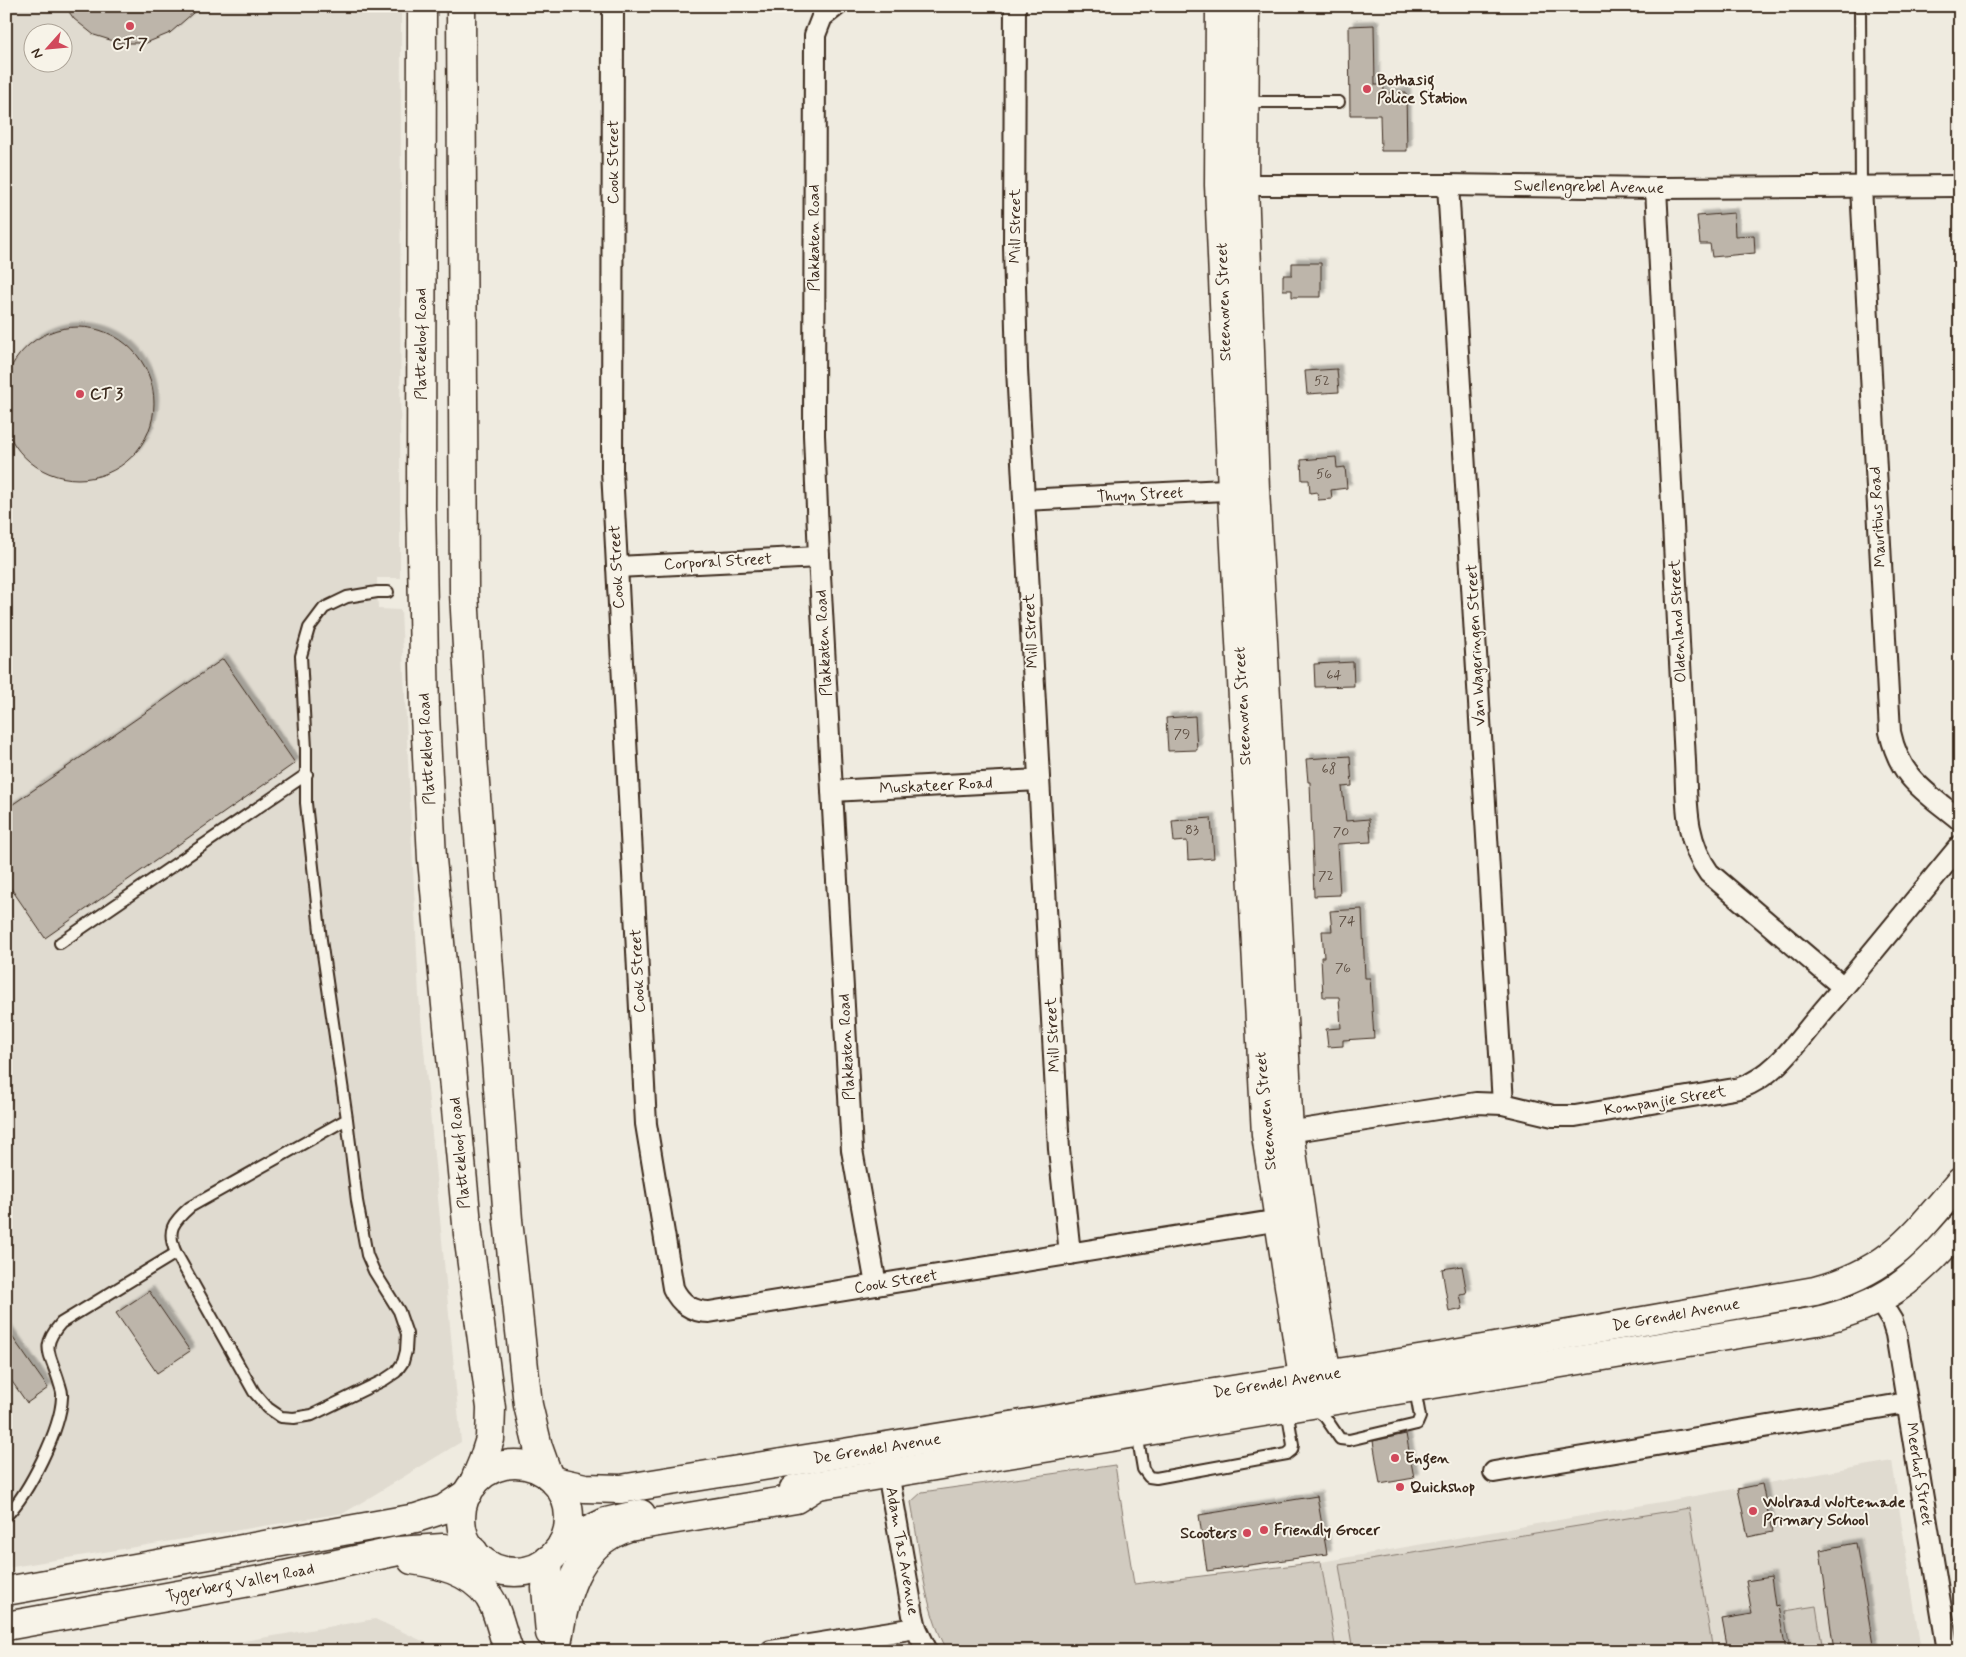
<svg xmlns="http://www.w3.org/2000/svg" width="1966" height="1657" viewBox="0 0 1966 1657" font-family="Mynerve,sans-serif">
	<defs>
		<filter id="shadow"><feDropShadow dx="4.5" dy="-4.5" stdDeviation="1" flood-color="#0004"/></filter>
	</defs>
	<rect width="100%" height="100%" fill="#efebe0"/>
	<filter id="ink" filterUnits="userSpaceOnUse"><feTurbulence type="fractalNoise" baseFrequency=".02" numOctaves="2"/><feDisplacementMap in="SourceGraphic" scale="10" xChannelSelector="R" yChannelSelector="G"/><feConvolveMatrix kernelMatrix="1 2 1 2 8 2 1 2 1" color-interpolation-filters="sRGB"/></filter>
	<g filter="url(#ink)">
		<g fill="#e0dbd0" fill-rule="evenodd">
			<path d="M 6,6 L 401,6 L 400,578 L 377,578 L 378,609 L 401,610 L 419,996 L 461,1442 L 344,1513 L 6,1568 ZM 32,32 L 62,32 L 62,62 L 32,62 Z"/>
			<polygon points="1892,1461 1921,1651 1336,1651 1321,1562"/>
			<polygon points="375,1619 444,1651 184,1651"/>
		</g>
		<g fill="#d1cbc0" stroke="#867a6f">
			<path d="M 1115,1465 L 1134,1584 L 1321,1562 L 1336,1651 L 948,1651 C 923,1609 920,1549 911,1502 L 922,1492 Z"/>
			<polygon points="1689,1508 1713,1651 1353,1651 1339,1565"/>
			<polygon points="1816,1606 1823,1651 1790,1651 1784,1611"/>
		</g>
		<g fill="#bdb5aa" stroke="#3b2a1e" filter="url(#shadow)">
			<polygon points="65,6 201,6 170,33 146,43 120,43 94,35 74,19"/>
			<polygon points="1374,25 1375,85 1384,85 1384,93 1406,92 1407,151 1381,151 1380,115 1350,115 1349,26"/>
			<polygon points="1734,213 1735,236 1754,235 1755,253 1712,257 1710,244 1700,244 1697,216"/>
			<polygon points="1292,263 1321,263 1321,297 1292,297 1292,290 1283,290 1283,275 1292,275"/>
			<circle cx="78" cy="403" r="76"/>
			<polygon points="1337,369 1339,392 1307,394 1305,371"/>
			<polygon points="1336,457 1337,468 1345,467 1347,488 1331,490 1332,499 1318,500 1317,492 1310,493 1309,480 1302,480 1301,460"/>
			<polygon points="223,659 295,763 45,938 6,881 6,809"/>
			<polygon points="1353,662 1354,686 1315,687 1314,664"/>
			<polygon points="1195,716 1197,750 1168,751 1166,718"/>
			<polygon points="1350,756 1352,786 1342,787 1346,821 1369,819 1371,842 1337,844 1340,895 1314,896 1310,782 1308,782 1306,759"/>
			<polygon points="1211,818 1214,858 1188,860 1187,841 1174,842 1172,821"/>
			<polygon points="1362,909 1365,978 1370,978 1374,1038 1343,1040 1343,1046 1328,1047 1326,1029 1341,1028 1339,997 1323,997 1321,957 1324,957 1322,931 1332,931 1330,911"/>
			<polygon points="1462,1266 1467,1294 1460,1295 1463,1309 1449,1312 1442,1269"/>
			<polygon points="149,1291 190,1351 157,1373 116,1313"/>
			<polygon points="6,1328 48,1388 27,1403 6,1373"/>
			<polygon points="1406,1434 1414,1478 1380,1484 1373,1441"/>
			<polygon points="1762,1484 1772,1532 1748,1537 1738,1489"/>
			<polygon points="1317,1496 1327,1554 1207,1571 1199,1515"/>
			<polygon points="1856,1543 1874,1651 1834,1651 1820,1550"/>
			<polygon points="1771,1577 1775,1606 1778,1605 1786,1651 1728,1651 1722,1619 1752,1614 1746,1581"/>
		</g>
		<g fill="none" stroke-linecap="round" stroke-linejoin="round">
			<defs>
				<g id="lane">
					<polyline points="1860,6 1861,187"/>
					<polyline points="1245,102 1339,102"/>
					<polyline points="60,943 307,774"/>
					<path d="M 347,1119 L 190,1207 C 173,1222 166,1230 176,1253 L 254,1392 L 268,1408 L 281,1417 L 294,1418 L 312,1415 L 384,1380 L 396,1372 L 403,1362 L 406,1351 L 407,1334 L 399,1311 L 374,1271 L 367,1255 L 357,1201 L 347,1119 L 321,940 L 306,803 L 306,749 L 301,656 L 309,628 L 324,608 L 347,597 L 377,592 L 388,592"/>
					<polyline points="1313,1408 1325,1417 1340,1439 1349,1440 1417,1424 1420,1417 1415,1389"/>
					<polyline points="1137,1433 1143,1469 1149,1477 1156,1478 1287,1454 1292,1450 1293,1445 1287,1409"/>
					<path d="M 6,1516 C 29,1493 61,1429 62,1397 C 63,1392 60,1386 59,1382 C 51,1354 39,1348 61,1323 L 176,1253"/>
				</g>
				<g id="street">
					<path d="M 613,6 L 612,470 L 646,1124 L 673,1288 C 680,1303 692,1312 709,1312 L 1292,1218"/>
					<polyline points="836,6 822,17 815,35 814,435 819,557 852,1150 876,1285"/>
					<polyline points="1015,6 1014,245 1017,369 1059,1149 1070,1254"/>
					<polyline points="1231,185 1448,185 1656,188 1960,186"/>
					<polyline points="1448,185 1503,1104"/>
					<path d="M 1861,187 L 1890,732 C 1900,779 1925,791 1960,820"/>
					<path d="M 1656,188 L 1685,761 C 1687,802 1684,838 1709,873 L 1843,987"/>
					<polyline points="1024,500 1245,489"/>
					<polyline points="617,567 819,557"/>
					<polyline points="832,791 1039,780"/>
					<path d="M 1275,1134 L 1476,1103 L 1503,1104 L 1553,1116 L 1575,1116 L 1740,1088 C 1776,1076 1799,1039 1823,1011 C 1870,957 1914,901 1960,846"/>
					<polyline points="1879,1300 1892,1321 1896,1334 1948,1651"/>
					<polyline points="886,1461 913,1615 916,1628 927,1651"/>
					<polyline points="1494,1472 1907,1403"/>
					<polyline points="771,1651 916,1628"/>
				</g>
				<g id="secondary">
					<polyline points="1220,6 1219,185 1232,490 1266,1135 1306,1397"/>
					<polyline points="1245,6 1244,185 1255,489 1289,1132 1313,1295 1330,1393"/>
					<path d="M 554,1481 L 585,1488 L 621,1489 L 1437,1357 L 1815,1291 C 1890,1271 1912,1238 1960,1182"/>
					<path d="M 794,1489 L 1817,1321 C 1885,1305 1915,1280 1960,1228"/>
					<polyline points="563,1543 606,1522 641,1514"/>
				</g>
				<g id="primary">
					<polyline points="422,6 421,505 425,715 432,859 468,1234 491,1408 490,1439 483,1461 473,1485"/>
					<polyline points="461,6 464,592 473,757 508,1220 528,1405 538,1447 548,1475"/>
					<circle cx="515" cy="1518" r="54"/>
					<path d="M 412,1560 C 443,1564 480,1574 494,1606 C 500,1620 503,1636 509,1651"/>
					<polyline points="548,1560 546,1588 550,1633"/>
					<polyline points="6,1591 416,1518 444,1509 468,1493"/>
					<polyline points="6,1626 266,1579 398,1551 443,1548 474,1552"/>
					<path d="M 556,1651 C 564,1600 573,1544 629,1527 L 796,1499 L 818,1485"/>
				</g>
			</defs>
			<use href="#lane" stroke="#3b2a1e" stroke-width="14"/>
			<use href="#street" stroke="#3b2a1e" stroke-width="24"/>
			<use href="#secondary" stroke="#3b2a1e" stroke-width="31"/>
			<use href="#primary" stroke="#3b2a1e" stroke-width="31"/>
			<use href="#lane" stroke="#f7f3e8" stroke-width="10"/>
			<use href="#street" stroke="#f7f3e8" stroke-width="20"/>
			<use href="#secondary" stroke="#f7f3e8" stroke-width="28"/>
			<use href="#primary" stroke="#f7f3e8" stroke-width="28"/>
		</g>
	</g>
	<g fill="#d1495b" stroke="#f7f3e8" stroke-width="2">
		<circle cx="130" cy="26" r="5"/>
		<circle cx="1367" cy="89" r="5"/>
		<circle cx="80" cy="394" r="5"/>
		<circle cx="1395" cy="1458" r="5"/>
		<circle cx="1400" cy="1487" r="5"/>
		<circle cx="1753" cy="1511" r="5"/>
		<circle cx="1264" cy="1530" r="5"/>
		<circle cx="1247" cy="1533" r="5"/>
	</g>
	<g text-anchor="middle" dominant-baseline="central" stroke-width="4" stroke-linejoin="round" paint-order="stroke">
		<g font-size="14" fill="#5c4d41">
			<text x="1322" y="381">52</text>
			<text x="1324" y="474">56</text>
			<text x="1334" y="675">64</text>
			<text x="1182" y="734">79</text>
			<text x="1329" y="769">68</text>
			<text x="1192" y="830">83</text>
			<text x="1341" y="832">70</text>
			<text x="1326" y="876">72</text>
			<text x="1347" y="921">74</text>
			<text x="1343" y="968">76</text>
		</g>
		<g font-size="16" font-weight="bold" fill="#3b2a1e" stroke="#f7f3e8" text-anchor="start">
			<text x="130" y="44" text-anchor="middle">CT 7</text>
			<text x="1377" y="80">Bothasig<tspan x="1377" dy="18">Police Station</tspan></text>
			<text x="90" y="394">CT 3</text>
			<text x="1405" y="1458">Engen</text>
			<text x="1410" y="1487">Quickshop</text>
			<text x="1763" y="1502">Wolraad Woltemade<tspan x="1763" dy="18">Primary School</tspan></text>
			<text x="1274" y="1530">Friendly Grocer</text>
			<text x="1237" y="1533" text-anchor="end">Scooters</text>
		</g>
		<g font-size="16" fill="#3b2a1e" stroke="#f7f3e8">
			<text transform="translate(613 162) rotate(-90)">Cook Street</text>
			<text transform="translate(1589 187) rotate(1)">Swellengrebel Avenue</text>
			<text transform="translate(1015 226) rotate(-90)">Mill Street</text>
			<text transform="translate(814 238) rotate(-90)">Plakkaten Road</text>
			<text transform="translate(1224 302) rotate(-92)">Steenoven Street</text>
			<text transform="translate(421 344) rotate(-90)">Plattekloof Road</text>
			<text transform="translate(1140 495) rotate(-3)">Thuyn Street</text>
			<text transform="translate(1878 517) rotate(-93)">Mauritius Road</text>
			<text transform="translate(718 562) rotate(-3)">Corporal Street</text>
			<text transform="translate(617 567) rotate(-93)">Cook Street</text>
			<text transform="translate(1678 621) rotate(-93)">Oldenland Street</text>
			<text transform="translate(1031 631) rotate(-93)">Mill Street</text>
			<text transform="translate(824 643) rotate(-93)">Plakkaten Road</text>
			<text transform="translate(1476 645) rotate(-93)">Van Wageringen Street</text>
			<text transform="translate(1243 706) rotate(-93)">Steenoven Street</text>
			<text transform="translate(427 749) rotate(-93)">Plattekloof Road</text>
			<text transform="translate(936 786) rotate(-3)">Muskateer Road</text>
			<text transform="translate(638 971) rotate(-93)">Cook Street</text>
			<text transform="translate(1053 1035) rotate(-93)">Mill Street</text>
			<text transform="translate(847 1047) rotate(-93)">Plakkaten Road</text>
			<text transform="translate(1665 1101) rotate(-9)">Kompanjie Street</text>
			<text transform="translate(1266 1111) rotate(-95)">Steenoven Street</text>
			<text transform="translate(460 1153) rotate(-95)">Plattekloof Road</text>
			<text transform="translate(896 1282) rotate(-9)">Cook Street</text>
			<text transform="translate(1676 1315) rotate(-10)">De Grendel Avenue</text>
			<text transform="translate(1277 1383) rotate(-9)">De Grendel Avenue</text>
			<text transform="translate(877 1449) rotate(-9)">De Grendel Avenue</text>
			<text transform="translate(1919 1474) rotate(81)">Meerhof Street</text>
			<text transform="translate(902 1551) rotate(80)">Adam Tas Avenue</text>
			<text transform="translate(240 1583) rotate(-11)">Tygerberg Valley Road</text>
		</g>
	</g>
	<rect width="1966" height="1657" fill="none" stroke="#f7f3e8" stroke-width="25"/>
	<rect x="12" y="12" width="1941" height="1632" fill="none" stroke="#3b2a1e" stroke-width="2" filter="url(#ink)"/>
	<g transform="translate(48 48) rotate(243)"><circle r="24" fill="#f7f3e8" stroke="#aca397"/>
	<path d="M0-4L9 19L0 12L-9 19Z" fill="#d1495b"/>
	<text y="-8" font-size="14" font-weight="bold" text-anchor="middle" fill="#3b2a1e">N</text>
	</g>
</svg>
